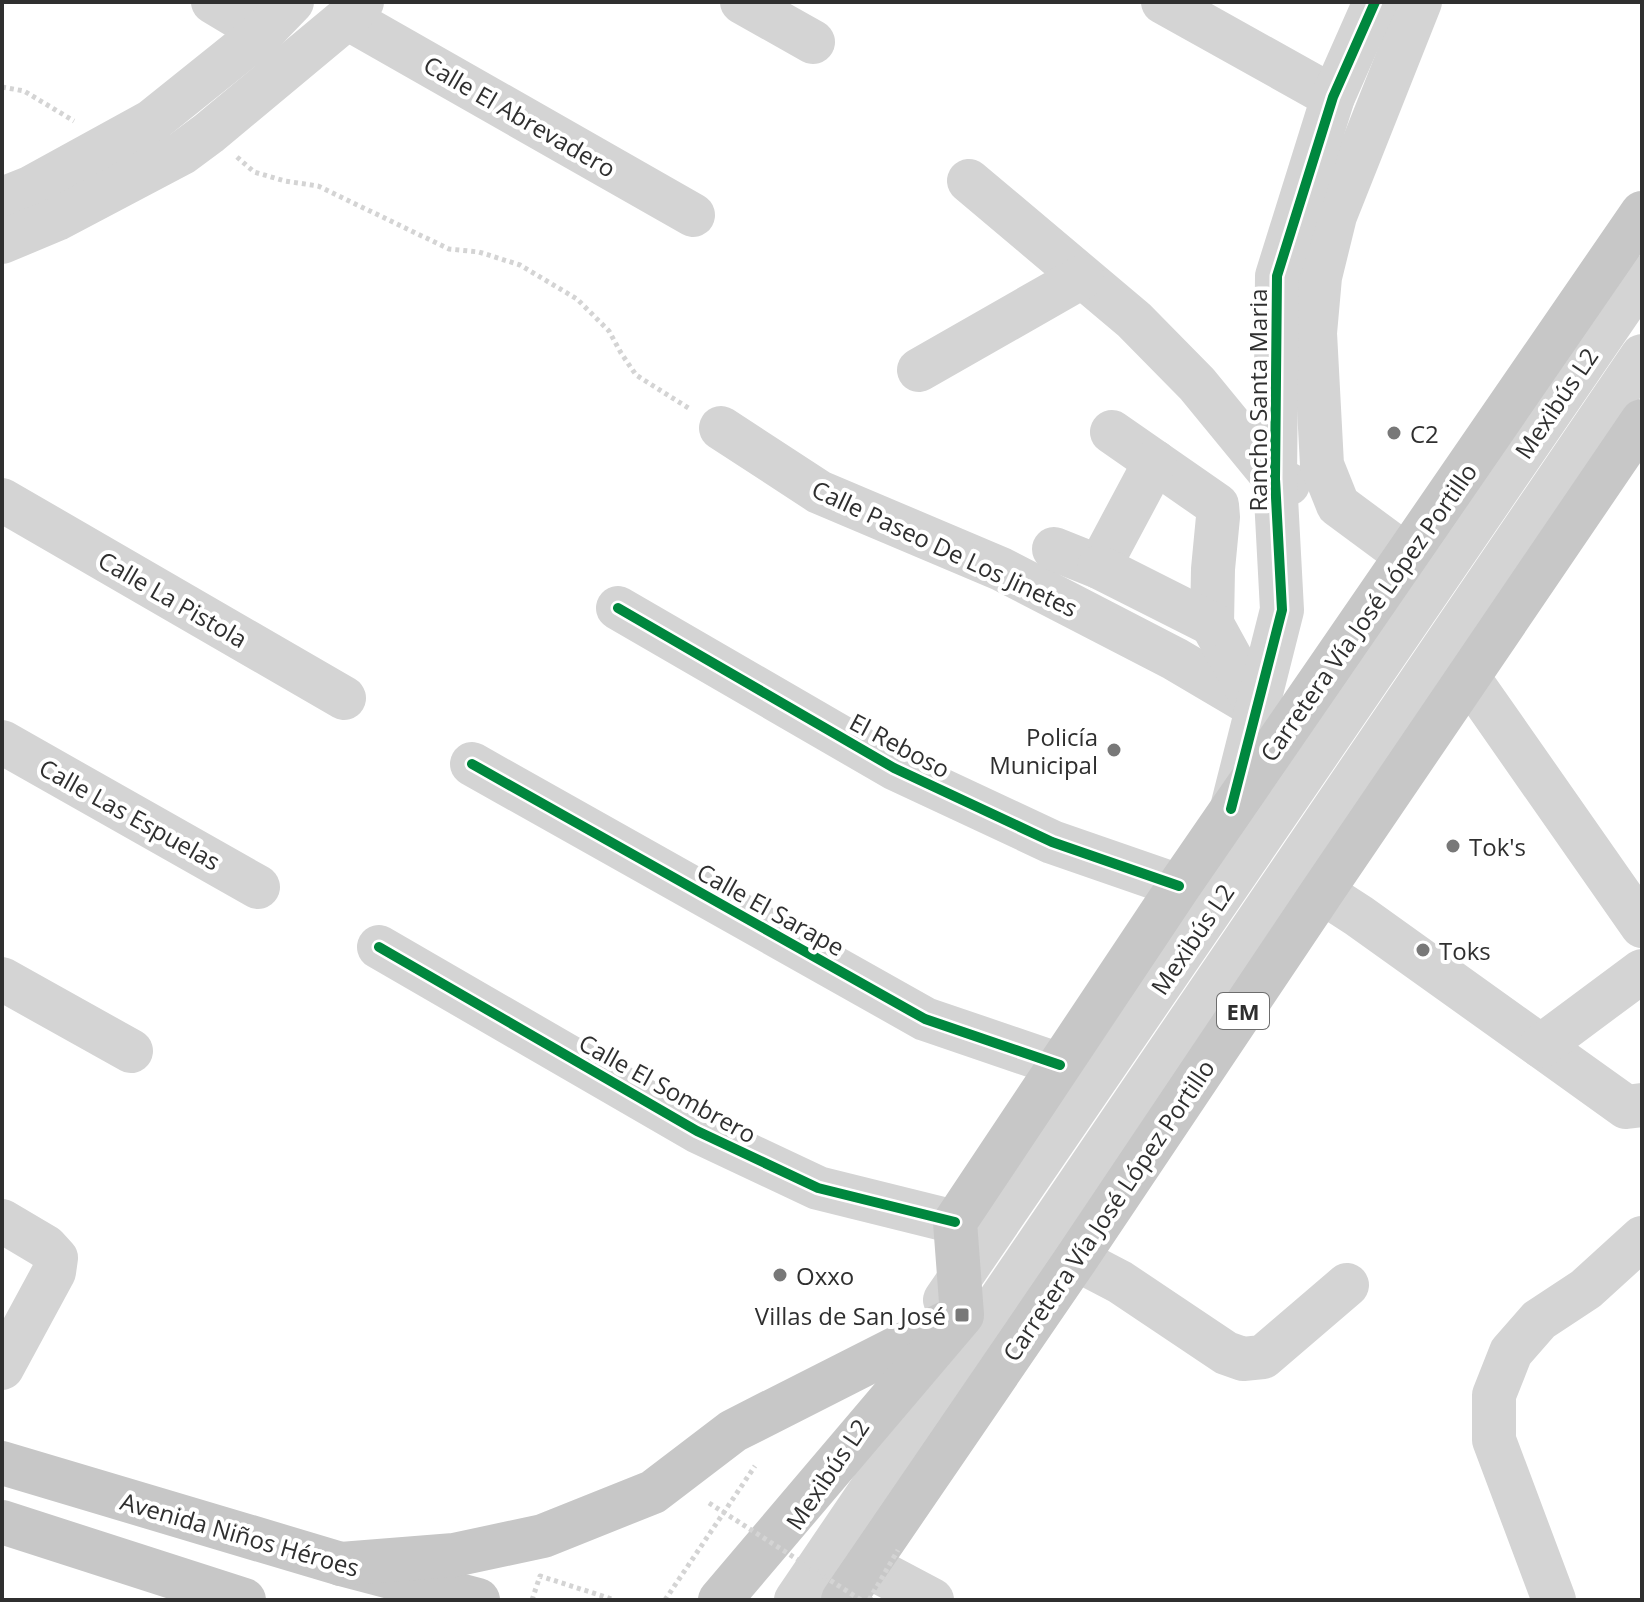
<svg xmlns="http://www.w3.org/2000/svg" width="1644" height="1602" viewBox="0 0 1644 1602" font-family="'Open Sans',sans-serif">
	<rect width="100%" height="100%" fill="#fff"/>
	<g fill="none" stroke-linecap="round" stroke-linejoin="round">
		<g stroke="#d4d4d4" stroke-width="5" stroke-dasharray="4 4" stroke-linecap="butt">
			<polyline points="2,87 24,91 74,121"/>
			<polyline points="237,157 254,172 285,181 318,186 449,249 479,252 520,265 577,299 609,331 621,353 636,375 690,409"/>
			<polyline points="532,1600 540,1576 615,1600"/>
			<polyline points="665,1600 755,1466"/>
		</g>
		<g stroke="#d4d4d4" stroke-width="44">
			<polyline points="213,2 263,32"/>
			<polyline points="742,2 813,42"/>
			<polyline points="1163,2 1333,97"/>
			<polyline points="347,18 693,215"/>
			<polyline points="969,181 1134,320 1197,384 1275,479 1288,484"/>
			<polyline points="2,199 30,188 152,121 263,32 292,2"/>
			<polyline points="2,242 57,219 182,153 209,133 347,18 362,2"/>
			<polyline points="919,370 1082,277"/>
			<polyline points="721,428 819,492 1001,569 1175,659 1258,708"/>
			<polyline points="1112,432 1217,505 1218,517 1213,569 1212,624 1258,708"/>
			<polyline points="2,500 344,698"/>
			<polyline points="1054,549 1099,567 1155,462"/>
			<polyline points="1407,556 1338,505 1322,465 1315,333 1320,277 1335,216 1420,2"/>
			<polyline points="1099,567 1212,624"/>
			<polyline points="618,608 894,768 1052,842 1179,886"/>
			<polyline points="1468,677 1642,926"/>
			<polyline points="2,742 258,887"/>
			<polyline points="472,764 925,1019 1060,1065"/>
			<polyline points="1233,804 1282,610 1275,479 1277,276 1333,97 1375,2"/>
			<polyline points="1322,892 1359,916 1626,1107 1642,1105"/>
			<polyline points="379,947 697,1131 818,1188 955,1222"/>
			<polyline points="2,979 131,1051"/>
			<polyline points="1541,1046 1642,971"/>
			<polyline points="2,1221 46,1247 56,1258 54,1272 2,1368"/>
			<polyline points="1076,1259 1120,1282 1226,1353 1243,1359 1263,1357 1347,1285"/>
			<polyline points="945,1300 1642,277"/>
			<polyline points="866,1565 932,1600"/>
			<polyline points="796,1600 1642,356"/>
			<polyline points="1554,1600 1494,1440 1494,1395 1511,1352 1539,1320 1586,1289 1642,1238"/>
		</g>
		<g stroke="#c7c7c7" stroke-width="44">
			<polyline points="2,1463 341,1564 478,1600"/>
			<polyline points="2,1522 244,1600"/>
			<polyline points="341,1564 454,1555 543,1536 653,1492 733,1431 946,1323"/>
			<polyline points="720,1600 962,1315 955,1222 1179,886 1642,213"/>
			<polyline points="843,1600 1076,1259 1322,892 1642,421"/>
		</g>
		<g stroke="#d4d4d4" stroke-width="5" stroke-dasharray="4 4" stroke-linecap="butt">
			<polyline points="709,1503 861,1600"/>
			<polyline points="869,1600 898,1550"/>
		</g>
		<defs>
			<g id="cycleway">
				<polyline points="618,608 894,768 1052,842 1179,886"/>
				<polyline points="472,764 925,1019 1060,1065"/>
				<polyline points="1231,809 1282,610 1275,479 1277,276 1333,97 1375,2"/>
				<polyline points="379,947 697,1131 818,1188 955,1222"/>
			</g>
		</defs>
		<use href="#cycleway" stroke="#fff" stroke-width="15"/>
		<use href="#cycleway" stroke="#00873e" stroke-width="10"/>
	</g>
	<g fill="#787878" stroke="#fff" stroke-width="3">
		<circle cx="1394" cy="433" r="8"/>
		<circle cx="1114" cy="750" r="8"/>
		<circle cx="1453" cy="846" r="8"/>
		<circle cx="1423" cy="950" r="8"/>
		<circle cx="780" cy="1275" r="8"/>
		<rect x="954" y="1307" width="16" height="16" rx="4"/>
	</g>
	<g text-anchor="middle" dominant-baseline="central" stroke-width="8" stroke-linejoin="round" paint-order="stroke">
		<rect fill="#fff" stroke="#6d6d6d" stroke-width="2" x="1217" y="993" width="52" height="36" rx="6"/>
		<g font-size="22" font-weight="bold" fill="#2f2f2f">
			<text x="1243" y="1011">EM</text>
		</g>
		<g font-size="24" fill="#2f2f2f" stroke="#fff">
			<text transform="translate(520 116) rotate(30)">Calle El Abrevadero</text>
			<text transform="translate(1257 400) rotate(-90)">Rancho Santa Maria</text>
			<text transform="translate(1556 403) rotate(-56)">Mexibús L2</text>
			<text transform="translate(945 548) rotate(25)">Calle Paseo De Los Jinetes</text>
			<text transform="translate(173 599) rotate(30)">Calle La Pistola</text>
			<text transform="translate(1368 612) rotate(-55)">Carretera Vía José López Portillo</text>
			<text transform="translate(900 745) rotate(28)">El Reboso</text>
			<text transform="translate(130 814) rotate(29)">Calle Las Espuelas</text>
			<text transform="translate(771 909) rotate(29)">Calle El Sarape</text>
			<text transform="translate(1192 939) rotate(-56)">Mexibús L2</text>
			<text transform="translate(668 1088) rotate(29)">Calle El Sombrero</text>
			<text transform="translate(1108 1210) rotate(-56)">Carretera Vía José López Portillo</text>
			<text transform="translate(827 1474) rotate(-56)">Mexibús L2</text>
			<text transform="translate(240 1534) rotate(16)">Avenida Niños Héroes</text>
		</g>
		<g font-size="24" fill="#2f2f2f" stroke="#fff" text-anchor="start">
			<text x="1410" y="433">C2</text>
			<text x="1098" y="736" text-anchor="end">Policía<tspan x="1098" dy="28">Municipal</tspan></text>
			<text x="1469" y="846">Tok's</text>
			<text x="1439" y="950">Toks</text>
			<text x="796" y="1275">Oxxo</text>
			<text x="946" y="1315" text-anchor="end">Villas de San José</text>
		</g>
	</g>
	<rect width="1644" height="1602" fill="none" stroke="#2f2f2f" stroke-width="8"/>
</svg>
